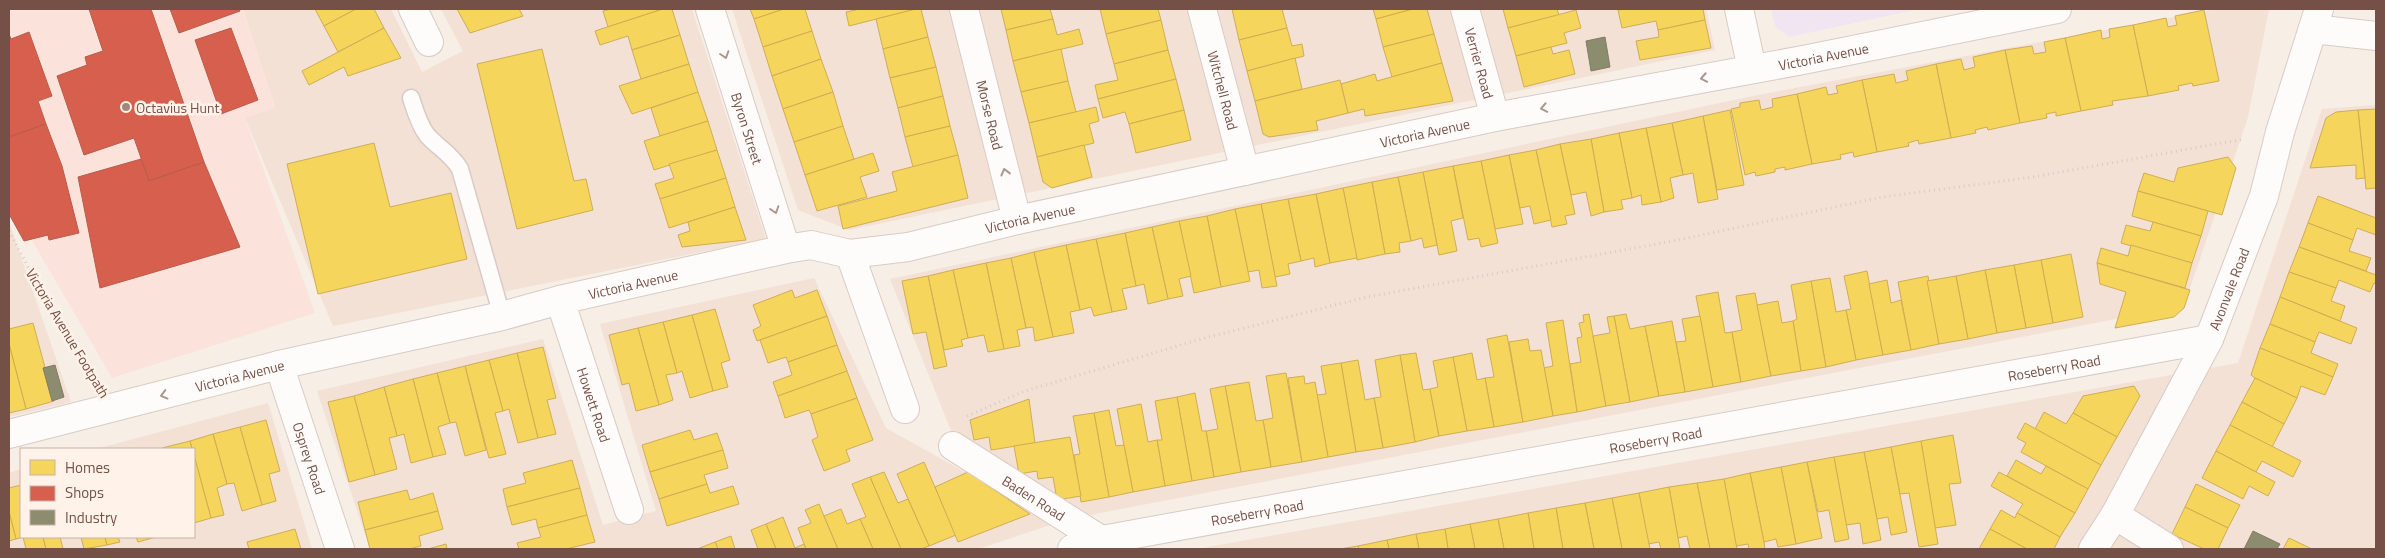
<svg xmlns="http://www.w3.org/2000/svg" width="2385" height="558" viewBox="0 0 2385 558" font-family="'Titillium Web',sans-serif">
	<rect width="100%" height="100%" fill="#f7eee6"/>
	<g fill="#f2e1d4">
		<polygon points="243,9 391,9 422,72 463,51 441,9 692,9 766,239 333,326 245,118 275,107"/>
		<polygon points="732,9 1706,9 1715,50 849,230 798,210"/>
		<polygon points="2217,9 2269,9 2248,117 2184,306 1079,517 952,433 890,279 1753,96"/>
		<polygon points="2376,105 2376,549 1197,549 2238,363 2322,109"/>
		<polygon points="9,222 71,402 9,417"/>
		<polygon points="814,278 886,428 1056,523 978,549 370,549 317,391 543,339 603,525 656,511 600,324"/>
		<polygon points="268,403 312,549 9,549 9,473 21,469 21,537 194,537 194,449 96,449"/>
	</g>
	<polygon fill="#fbe3dc" points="19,9 243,9 275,107 245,118 315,313 112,378 9,201 9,12"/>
	<polygon fill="#f0e5f0" points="1771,9 1919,9 1789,37 1775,26"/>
	<g fill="#f6d55c" stroke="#cfad55">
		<polygon points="315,9 356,9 324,26"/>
		<polygon points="356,9 374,9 384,28 338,52 324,26"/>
		<polygon points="457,9 519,9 523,16 470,33"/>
		<polygon points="611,9 663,9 608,27 603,11"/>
		<polygon points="663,9 672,9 680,35 632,50 628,36 600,45 595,31"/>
		<polygon points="750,9 784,9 754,19"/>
		<polygon points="784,9 805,9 812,31 763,47 754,19"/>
		<polygon points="860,9 916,9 849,26 846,12"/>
		<polygon points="916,9 921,9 928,37 883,49 876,19"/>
		<polygon points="1001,9 1050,9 1053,19 1006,30"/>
		<polygon points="1100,9 1158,9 1161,20 1106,34"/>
		<polygon points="1232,9 1282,9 1287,28 1239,40"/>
		<polygon points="1373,9 1413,9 1376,19"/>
		<polygon points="1413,9 1427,9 1434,34 1383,47 1376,19"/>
		<polygon points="1503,9 1557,9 1559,15 1508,28"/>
		<polygon points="1626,9 1703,9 1705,20 1658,30 1656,21 1622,28 1618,10"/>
		<polygon points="1576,10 1581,28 1564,33 1567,43 1516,56 1508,28"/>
		<polygon points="2204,10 2219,81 2193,86 2192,83 2178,86 2179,90 2148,96 2133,25 2166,18 2168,27 2177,25 2175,16"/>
		<polygon points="1053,19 1057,35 1079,29 1083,44 1013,61 1006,30"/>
		<polygon points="1161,20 1168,50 1114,64 1106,34"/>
		<polygon points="1705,20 1711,48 1640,60 1636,41 1659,37 1658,30"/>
		<polygon points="2133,25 2148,96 2112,101 2113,105 2081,111 2065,38 2101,30 2102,39 2107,38 2110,37 2109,29"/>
		<polygon points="384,28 401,58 348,76 344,67 309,85 302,71"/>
		<polygon points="1287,28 1292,46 1302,44 1304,56 1247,71 1239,40"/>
		<polygon points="812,31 821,59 772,76 763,47"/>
		<polygon points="1434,34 1442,63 1392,77 1383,47"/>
		<polygon points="680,35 689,64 641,79 632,50"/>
		<polygon points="928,37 936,67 890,78 883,49"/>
		<polygon points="2065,38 2081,111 2056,116 2056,112 2046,114 2047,118 2020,123 2005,50 2032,46 2034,54 2046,52 2044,42"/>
		<polygon points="1551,47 1553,54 1569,50 1575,74 1524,87 1516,56"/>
		<polygon points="542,49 574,181 586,179 593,210 517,229 477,64"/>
		<polygon points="1061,49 1068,81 1021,92 1013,61"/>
		<polygon points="1168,50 1176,79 1098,99 1095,85 1118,80 1114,64"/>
		<polygon points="2005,50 2020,123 1988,130 1987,127 1975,130 1976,133 1951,138 1936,64 1961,59 1964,70 1975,67 1973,57"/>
		<polygon points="1295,58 1302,89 1255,101 1247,71"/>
		<polygon points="821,59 833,92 783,109 772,76"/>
		<polygon points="1442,63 1453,101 1365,116 1364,109 1348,113 1341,84 1375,74 1377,81"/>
		<polygon points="689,64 698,92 632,114 619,86"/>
		<polygon points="1936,64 1951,138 1919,144 1918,140 1908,143 1909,146 1877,152 1862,80 1894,74 1896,83 1908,80 1906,71"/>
		<polygon points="936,67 943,96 898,108 890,78"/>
		<polygon points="1176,79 1184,110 1129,124 1125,112 1103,118 1098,99"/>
		<polygon points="1340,80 1348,113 1316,121 1318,130 1269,137 1263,134 1255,101"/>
		<polygon points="1862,80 1877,152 1854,157 1853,152 1840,155 1841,159 1812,164 1797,94 1826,87 1828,95 1838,93 1836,86"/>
		<polygon points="1068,81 1076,112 1029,123 1021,92"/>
		<polygon points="698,92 708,121 660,136 651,108"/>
		<polygon points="833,92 843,126 794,142 783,109"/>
		<polygon points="1797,94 1812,164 1785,170 1785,167 1775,169 1775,172 1756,176 1755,172 1745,175 1731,109 1740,107 1740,103 1759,100 1761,110 1773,107 1772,99"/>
		<polygon points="943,96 950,126 905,137 898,108"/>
		<polygon points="1096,107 1099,121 1089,124 1094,143 1037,157 1029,123"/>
		<polygon points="2376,109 2376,188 2366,189 2358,110"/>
		<polygon points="1184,110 1191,140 1136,153 1129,124"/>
		<polygon points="1730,110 1744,185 1717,190 1703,116"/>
		<polygon points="2358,110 2365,178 2356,179 2356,165 2310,168 2326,118 2336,112"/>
		<polygon points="1703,116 1718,199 1698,203 1693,173 1683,175 1672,123"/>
		<polygon points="708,121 717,150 654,170 644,141"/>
		<polygon points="1672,123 1683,175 1670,178 1674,198 1661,202 1646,128"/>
		<polygon points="843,126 854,159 805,175 794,142"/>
		<polygon points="950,126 958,155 913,167 905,137"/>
		<polygon points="1646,128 1661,202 1642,205 1641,195 1632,198 1619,133"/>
		<polygon points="1619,133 1632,198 1621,200 1623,209 1604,212 1591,139"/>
		<polygon points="1591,139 1604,212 1591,216 1586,192 1571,195 1560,144"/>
		<polygon points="374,143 390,207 451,193 467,259 318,294 287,164"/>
		<polygon points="1560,144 1575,214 1565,216 1567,224 1552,227 1536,150"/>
		<polygon points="1084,145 1092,177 1052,188 1043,182 1037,157"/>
		<polygon points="717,150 726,178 660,199 655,184 674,178 669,164"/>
		<polygon points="1536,150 1551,220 1534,224 1530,206 1520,208 1509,155"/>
		<polygon points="873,153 879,171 860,177 867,197 817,211 805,175"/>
		<polygon points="958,155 968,198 843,229 838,206 897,191 892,172"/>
		<polygon points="1509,155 1523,224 1495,229 1481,161"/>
		<polygon points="2228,157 2236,168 2222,215 2138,191 2144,173 2174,182 2178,168"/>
		<polygon points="1481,161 1498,243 1481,247 1479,238 1468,240 1453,166"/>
		<polygon points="1453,166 1463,218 1451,221 1457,251 1439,255 1423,172"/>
		<polygon points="1423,172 1437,245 1424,248 1422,238 1411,241 1398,177"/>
		<polygon points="1398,177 1411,241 1399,243 1400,252 1385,254 1372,182"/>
		<polygon points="726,178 735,207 669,228 660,199"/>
		<polygon points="1372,182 1385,254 1357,260 1343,188"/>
		<polygon points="1343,188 1357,258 1330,263 1316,194"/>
		<polygon points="2138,191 2208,211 2201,236 2132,216"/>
		<polygon points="1316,194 1330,263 1315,267 1314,258 1301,261 1288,199"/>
		<polygon points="2318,196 2376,218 2376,235 2357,228 2353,240 2308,223"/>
		<polygon points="1288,199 1301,261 1288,264 1290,274 1275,277 1261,204"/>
		<polygon points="1261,204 1277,286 1262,288 1259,270 1248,272 1235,209"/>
		<polygon points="735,207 746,240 682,247 678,235 690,231 688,222"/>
		<polygon points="1235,209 1250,281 1221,287 1207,216"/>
		<polygon points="1207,216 1221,287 1194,293 1179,221"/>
		<polygon points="1179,221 1191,276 1179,279 1183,296 1168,299 1152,227"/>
		<polygon points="2153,222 2201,236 2192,263 2121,243 2126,225 2150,231"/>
		<polygon points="2308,223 2353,240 2349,251 2371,258 2366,271 2299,247"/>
		<polygon points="1152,227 1168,299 1148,304 1144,284 1136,286 1125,233"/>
		<polygon points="1125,233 1136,286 1122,289 1127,309 1112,312 1096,239"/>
		<polygon points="1096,239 1112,312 1094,316 1091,307 1080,310 1066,245"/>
		<polygon points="1066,245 1080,310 1070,312 1074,333 1053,337 1034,252"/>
		<polygon points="2131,245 2192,263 2185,288 2097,263 2101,248 2128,256"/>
		<polygon points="2299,247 2376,275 2376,284 2374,283 2370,292 2339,280 2336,288 2289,272"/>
		<polygon points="1034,252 1053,337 1035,341 1033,327 1026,328 1011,258"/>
		<polygon points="2071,254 2083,317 2053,323 2041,260"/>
		<polygon points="1011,258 1026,328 1017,330 1020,346 1004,349 986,263"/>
		<polygon points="2041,260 2053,323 2026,328 2014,265"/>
		<polygon points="986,263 1004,349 988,352 984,335 968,338 953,270"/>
		<polygon points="2097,263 2190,290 2184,308 2174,317 2115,328 2126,292 2100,284"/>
		<polygon points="2014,265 2026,328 1997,333 1985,270"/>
		<polygon points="953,270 968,338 961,340 963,346 944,350 928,276"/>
		<polygon points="1985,270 1997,333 1968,339 1956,276"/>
		<polygon points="1867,271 1883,355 1856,360 1846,310 1851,309 1844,276"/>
		<polygon points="2289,272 2336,288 2331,301 2345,306 2340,321 2280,297"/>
		<polygon points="928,276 947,366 934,369 926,332 913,334 902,281"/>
		<polygon points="1928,276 1939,344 1911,350 1898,282"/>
		<polygon points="1956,276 1968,339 1939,344 1927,281"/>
		<polygon points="1830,278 1836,312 1846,310 1856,360 1826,367 1811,281"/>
		<polygon points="1887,280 1891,303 1901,300 1911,350 1883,355 1869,284"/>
		<polygon points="1811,281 1826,367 1801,371 1793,321 1797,319 1791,285"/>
		<polygon points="792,290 795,298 817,290 827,316 757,341 753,330 761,326 753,305"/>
		<polygon points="1718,292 1725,333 1732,332 1741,382 1713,387 1696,296"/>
		<polygon points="1755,293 1771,376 1741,382 1732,332 1742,330 1736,296"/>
		<polygon points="2280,297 2357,328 2351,344 2319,332 2315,342 2270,324"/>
		<polygon points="1778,301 1782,323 1793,321 1801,371 1771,376 1757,305"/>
		<polygon points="715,309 730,360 721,363 728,387 713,391 692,315"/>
		<polygon points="1589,314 1606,406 1577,412 1570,364 1581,362 1577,338 1582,337 1579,323 1584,322 1583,315"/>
		<polygon points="1626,314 1630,329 1645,326 1659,396 1630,402 1614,316"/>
		<polygon points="692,315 713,391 690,398 682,371 677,373 663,322"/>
		<polygon points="827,316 837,345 788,362 786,357 768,363 760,340"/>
		<polygon points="1614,316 1630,402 1606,406 1593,336 1610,333 1607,317"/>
		<polygon points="1700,316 1713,387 1685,392 1676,342 1686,341 1682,319"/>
		<polygon points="1563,320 1577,412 1553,416 1544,368 1553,366 1546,323"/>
		<polygon points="1672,321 1685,392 1659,396 1645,326"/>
		<polygon points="663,322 677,373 666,375 673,400 659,405 638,328"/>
		<polygon points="33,323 54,401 26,409 9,344 9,329"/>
		<polygon points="2270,324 2315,342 2311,353 2338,364 2333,377 2260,348"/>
		<polygon points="638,328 659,405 636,411 629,383 622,385 609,335"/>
		<polygon points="1507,335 1523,422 1494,427 1485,378 1494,377 1487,339"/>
		<polygon points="1528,339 1530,351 1541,350 1553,416 1523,422 1509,342"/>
		<polygon points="9,344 26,409 9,413"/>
		<polygon points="837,345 847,371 778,396 773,382 792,375 788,362"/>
		<polygon points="543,347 556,398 547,400 556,434 538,438 517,353"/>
		<polygon points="2260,348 2333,377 2325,395 2301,386 2297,398 2255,378 2251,375"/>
		<polygon points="517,353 538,438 518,443 509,409 503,411 489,360"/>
		<polygon points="1416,353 1423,390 1430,389 1439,436 1415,442 1400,355"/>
		<polygon points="1472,353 1477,380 1485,378 1494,427 1467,431 1453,357"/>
		<polygon points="1400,355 1415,442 1383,448 1374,398 1381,397 1375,360"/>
		<polygon points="1453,357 1467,431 1439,436 1430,389 1438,387 1433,361"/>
		<polygon points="489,360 503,411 495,413 506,454 489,458 465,366"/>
		<polygon points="1358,360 1365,400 1374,398 1383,448 1356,452 1341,363"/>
		<polygon points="1341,363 1356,452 1328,457 1317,395 1326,394 1321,366"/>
		<polygon points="465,366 486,450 465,456 456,422 450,423 437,373"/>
		<polygon points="847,371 857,398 811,414 809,410 785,418 778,396"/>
		<polygon points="437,373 450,423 438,427 446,454 433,457 413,379"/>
		<polygon points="1286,373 1302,462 1271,467 1263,420 1273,418 1266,376"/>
		<polygon points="1304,376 1305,384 1315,382 1328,457 1302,462 1288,378"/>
		<polygon points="2255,378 2297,398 2284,424 2242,402"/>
		<polygon points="413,379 433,457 411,463 404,434 397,436 384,387"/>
		<polygon points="1249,382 1256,421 1263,420 1271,467 1241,472 1225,386"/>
		<polygon points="1225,386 1241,472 1214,477 1206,431 1218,429 1210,389"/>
		<polygon points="2134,386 2140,396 2117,437 2073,413 2083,396"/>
		<polygon points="384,387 397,436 389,438 397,469 375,475 354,396"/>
		<polygon points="1195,393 1202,431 1206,431 1214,477 1192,481 1177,397"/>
		<polygon points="354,396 375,475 349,482 328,402"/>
		<polygon points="1177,397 1192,481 1165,486 1157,440 1162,440 1155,401"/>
		<polygon points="857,398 873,440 846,450 850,461 824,471 812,440 818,437 811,414"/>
		<polygon points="1029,399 1035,443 991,450 989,437 974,440 970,420"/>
		<polygon points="2242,402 2284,424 2272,447 2230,425"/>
		<polygon points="1141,404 1148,442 1157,440 1165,486 1133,492 1117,409"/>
		<polygon points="1109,410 1116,446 1124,445 1133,492 1109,497 1094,413"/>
		<polygon points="2044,412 2066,424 2073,413 2117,437 2101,465 2035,429"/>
		<polygon points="1094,413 1109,497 1081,502 1074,455 1080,454 1073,416"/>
		<polygon points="266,420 280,471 269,474 276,501 262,505 240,427"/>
		<polygon points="2025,423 2101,465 2088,489 2021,452 2026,443 2017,438"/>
		<polygon points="2230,425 2301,461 2293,477 2262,461 2256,472 2216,451"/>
		<polygon points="240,427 262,505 242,511 234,483 227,484 213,434"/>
		<polygon points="690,430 694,440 717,433 723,450 650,472 642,445"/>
		<polygon points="213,434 227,484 217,488 224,515 211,518 190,441"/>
		<polygon points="1953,435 1961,483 1949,484 1956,525 1935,528 1921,441"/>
		<polygon points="1070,437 1081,496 1057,500 1053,477 1038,479 1037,471 1019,474 1014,446"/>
		<polygon points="190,441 192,449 162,449 162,448"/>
		<polygon points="1921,441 1938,544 1919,547 1909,493 1900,494 1891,447"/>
		<polygon points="1891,447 1907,532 1891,535 1888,517 1877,519 1864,452"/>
		<polygon points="723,450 728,468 704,475 707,484 659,499 650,472"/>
		<polygon points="2216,451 2275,482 2268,496 2249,486 2243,499 2202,478"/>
		<polygon points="1864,452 1881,540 1863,544 1860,523 1846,525 1834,457"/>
		<polygon points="194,455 211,518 194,523"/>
		<polygon points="1834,457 1849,539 1835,542 1829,510 1818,512 1807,462"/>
		<polygon points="572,460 580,488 507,507 503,489 526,483 523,473"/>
		<polygon points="2016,460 2041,474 2046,466 2088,489 2075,513 2007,476"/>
		<polygon points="924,462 956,535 929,546 897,474"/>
		<polygon points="1807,462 1822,538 1796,544 1781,467"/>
		<polygon points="1781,467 1796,544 1778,547 1776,539 1764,542 1750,473"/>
		<polygon points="884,472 898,503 908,499 929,546 921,549 901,549 870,477"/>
		<polygon points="968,472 1030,514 958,542 935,487"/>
		<polygon points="1999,472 2075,513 2060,537 2017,513 2023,504 1991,486"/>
		<polygon points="1750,473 1764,542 1765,549 1749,549 1748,544 1736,546 1724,479"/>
		<polygon points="870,477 901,549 873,549 860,519 866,517 852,484"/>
		<polygon points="1724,479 1737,549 1710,549 1697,483"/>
		<polygon points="1697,483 1710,549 1690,549 1687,536 1678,538 1669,487"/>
		<polygon points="707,484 710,493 733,486 739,504 667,526 659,499"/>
		<polygon points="2196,484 2240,505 2228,528 2185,507"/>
		<polygon points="21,485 21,537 43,537 46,549 26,549 23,537 16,539 9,512 9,488"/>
		<polygon points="1669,487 1678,538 1680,549 1661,549 1659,542 1648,544 1639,493"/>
		<polygon points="580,488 587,515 538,528 536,519 512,525 507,507"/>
		<polygon points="407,490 410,500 433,493 438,511 365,530 358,502"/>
		<polygon points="1639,493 1650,549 1622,549 1612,498"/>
		<polygon points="1612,498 1622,549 1594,549 1585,503"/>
		<polygon points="1585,503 1594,549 1563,549 1556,508"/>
		<polygon points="819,504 824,516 838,549 806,549 798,528 811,523 805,510"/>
		<polygon points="2185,507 2228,528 2218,549 2204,549 2172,534"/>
		<polygon points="1556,508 1563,549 1534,549 1528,513"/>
		<polygon points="841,509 847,524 860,519 873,549 838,549 824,516"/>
		<polygon points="2001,510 2015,518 2017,513 2060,537 2054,549 2027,549 1990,529"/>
		<polygon points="438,511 443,529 419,536 421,546 409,549 370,549 365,530"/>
		<polygon points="9,512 16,539 9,541"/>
		<polygon points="1528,513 1534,549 1504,549 1498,519"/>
		<polygon points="587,515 595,542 566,549 519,549 517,543 541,537 538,528"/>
		<polygon points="783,517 795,548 804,544 806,549 776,549 766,524"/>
		<polygon points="1498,519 1504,549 1475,549 1470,524"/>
		<polygon points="766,524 776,549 758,549 751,530"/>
		<polygon points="1470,524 1475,549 1448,549 1445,529"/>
		<polygon points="295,529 301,549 249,549 247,542"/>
		<polygon points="1445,529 1448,549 1419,549 1416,534"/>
		<polygon points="1990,529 2027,549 1979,549"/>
		<polygon points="1416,534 1419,549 1389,549 1387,540"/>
		<polygon points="731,536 735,549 718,549 715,542"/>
		<polygon points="43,537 60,537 63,549 46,549"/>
		<polygon points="81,537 105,537 107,545 84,549"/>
		<polygon points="105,537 118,537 120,542 107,545"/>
		<polygon points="136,537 156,537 138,542"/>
		<polygon points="2289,538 2312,549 2283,549"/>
		<polygon points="1387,540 1389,549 1359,549 1358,546"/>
		<polygon points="715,542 718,549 697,549"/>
		<polygon points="446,544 447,549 428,549"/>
		<polygon points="1358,546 1359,549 1340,549"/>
	</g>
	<g fill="#d6604d" stroke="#b95b4b">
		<polygon points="89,9 151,9 204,162 149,181 134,138 84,155 57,76 87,65 85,57 103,51"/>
		<polygon points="170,9 239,9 240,11 179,33"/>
		<polygon points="231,28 258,100 221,114 195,40"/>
		<polygon points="29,32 52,96 38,101 46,124 9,137 9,34 11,39"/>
		<polygon points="46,124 62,166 79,233 49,240 48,235 24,241 9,214 9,137"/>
		<polygon points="141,159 149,181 204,162 240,247 100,288 78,177"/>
	</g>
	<g fill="#8c8c6e" stroke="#857a62">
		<polygon points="1605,37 1610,67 1591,71 1586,41"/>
		<polygon points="55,365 64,397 52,401 43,368"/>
		<polygon points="2253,531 2280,544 2277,549 2244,549"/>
	</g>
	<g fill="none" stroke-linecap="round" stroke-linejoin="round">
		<defs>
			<path id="service" d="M 411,98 C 415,110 419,125 427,135 C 438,148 451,153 460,169 L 502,316"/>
			<g id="minor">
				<polyline points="413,9 429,42"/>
				<path id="s1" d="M 710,9 L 786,249"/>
				<path id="s2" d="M 964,9 L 1017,220"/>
				<path id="s3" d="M 1202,9 L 1245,171"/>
				<path id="s4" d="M 1465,9 L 1495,117"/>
				<polyline points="1739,9 1752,69"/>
				<polyline points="2313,29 2376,36"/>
				<polyline points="850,254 905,409"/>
				<path id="s5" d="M 560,300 L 629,510"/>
				<path id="s6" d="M 279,365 L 340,549"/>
				<path id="s7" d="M 9,434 L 279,365 L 502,316 L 560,300 L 786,249 L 811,245 L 850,254 L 908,247 L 1017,220 L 1495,117 L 1803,60 L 2057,9"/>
				<path id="s8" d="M 953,446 L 1112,547"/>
				<polyline points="2115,515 2169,549"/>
				<path id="s9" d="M 1072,549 L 1102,540 L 2209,339"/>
				<path id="s10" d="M 2093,549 L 2115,515 L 2209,339 L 2264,196 L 2280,132 L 2319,9"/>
			</g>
		</defs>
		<use href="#service" stroke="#d8cbc5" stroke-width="19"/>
		<use href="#minor" stroke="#d8cbc5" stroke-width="30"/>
		<g stroke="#d7ccc8" stroke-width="3" stroke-dasharray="1 4" stroke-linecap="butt">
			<polyline points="9,231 52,312 93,377"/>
			<polyline points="967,416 1025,391 1201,339 1367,297 1673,241 1883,197 2033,177 2244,139"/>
		</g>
		<use href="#service" stroke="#fefcfb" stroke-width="16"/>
		<use href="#minor" stroke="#fefcfb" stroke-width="28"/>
	</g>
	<defs><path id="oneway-chevron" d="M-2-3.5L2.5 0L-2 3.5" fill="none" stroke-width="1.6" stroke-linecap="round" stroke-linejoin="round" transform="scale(1.25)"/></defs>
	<g stroke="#ac958e">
		<use href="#oneway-chevron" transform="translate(725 55) rotate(72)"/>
		<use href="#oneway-chevron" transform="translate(1704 78) rotate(169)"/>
		<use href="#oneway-chevron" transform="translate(1544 108) rotate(169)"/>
		<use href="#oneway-chevron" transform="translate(1005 172) rotate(-104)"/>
		<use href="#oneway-chevron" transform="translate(775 210) rotate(72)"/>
		<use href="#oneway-chevron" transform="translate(164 395) rotate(165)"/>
	</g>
	<circle fill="#a2877e" stroke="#fff2e8" stroke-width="2" cx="126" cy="107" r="5"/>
	<g text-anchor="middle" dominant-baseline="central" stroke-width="5" stroke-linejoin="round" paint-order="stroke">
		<g font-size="14" fill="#755046" stroke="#fff2e8">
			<text stroke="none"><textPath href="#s7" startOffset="1858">Victoria Avenue</textPath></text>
			<text stroke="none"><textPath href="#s4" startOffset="56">Verrier Road</textPath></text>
			<text stroke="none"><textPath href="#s3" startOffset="84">Witchell Road</textPath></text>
			<text stroke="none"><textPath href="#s2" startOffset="109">Morse Road</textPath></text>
			<text stroke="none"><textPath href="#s1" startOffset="125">Byron Street</textPath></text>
			<text stroke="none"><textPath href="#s7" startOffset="1452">Victoria Avenue</textPath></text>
			<text stroke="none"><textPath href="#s7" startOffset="1048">Victoria Avenue</textPath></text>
			<text stroke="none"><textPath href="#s7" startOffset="642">Victoria Avenue</textPath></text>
			<text stroke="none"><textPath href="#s10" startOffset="294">Avonvale Road</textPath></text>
			<text transform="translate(68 333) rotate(59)">Victoria Avenue Footpath</text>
			<text stroke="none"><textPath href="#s9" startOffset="999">Roseberry Road</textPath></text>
			<text stroke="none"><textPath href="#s7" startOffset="238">Victoria Avenue</textPath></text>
			<text stroke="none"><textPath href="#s5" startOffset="110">Howett Road</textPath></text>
			<text stroke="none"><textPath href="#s9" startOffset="594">Roseberry Road</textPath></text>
			<text stroke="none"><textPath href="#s6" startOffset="98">Osprey Road</textPath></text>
			<text stroke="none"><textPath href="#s8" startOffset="96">Baden Road</textPath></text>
			<text stroke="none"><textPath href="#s9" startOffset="189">Roseberry Road</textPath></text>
		</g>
		<g font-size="14" fill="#755046" stroke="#fff2e8" text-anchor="start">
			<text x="136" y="107">Octavius Hunt</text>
		</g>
	</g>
	<rect width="2385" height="558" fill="none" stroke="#755046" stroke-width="20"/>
	<rect x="20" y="448" width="175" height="90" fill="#fff2e8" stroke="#c8b1a7"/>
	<rect x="30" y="460" width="25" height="15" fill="#f6d55c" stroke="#c8b1a7"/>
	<text x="65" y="473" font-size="15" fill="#755046">Homes</text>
	<rect x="30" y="486" width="25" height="15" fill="#d6604d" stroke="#c8b1a7"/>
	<text x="65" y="498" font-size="15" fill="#755046">Shops</text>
	<rect x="30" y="510" width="25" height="15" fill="#8c8c6e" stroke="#c8b1a7"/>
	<text x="65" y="523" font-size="15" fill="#755046">Industry</text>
</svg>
